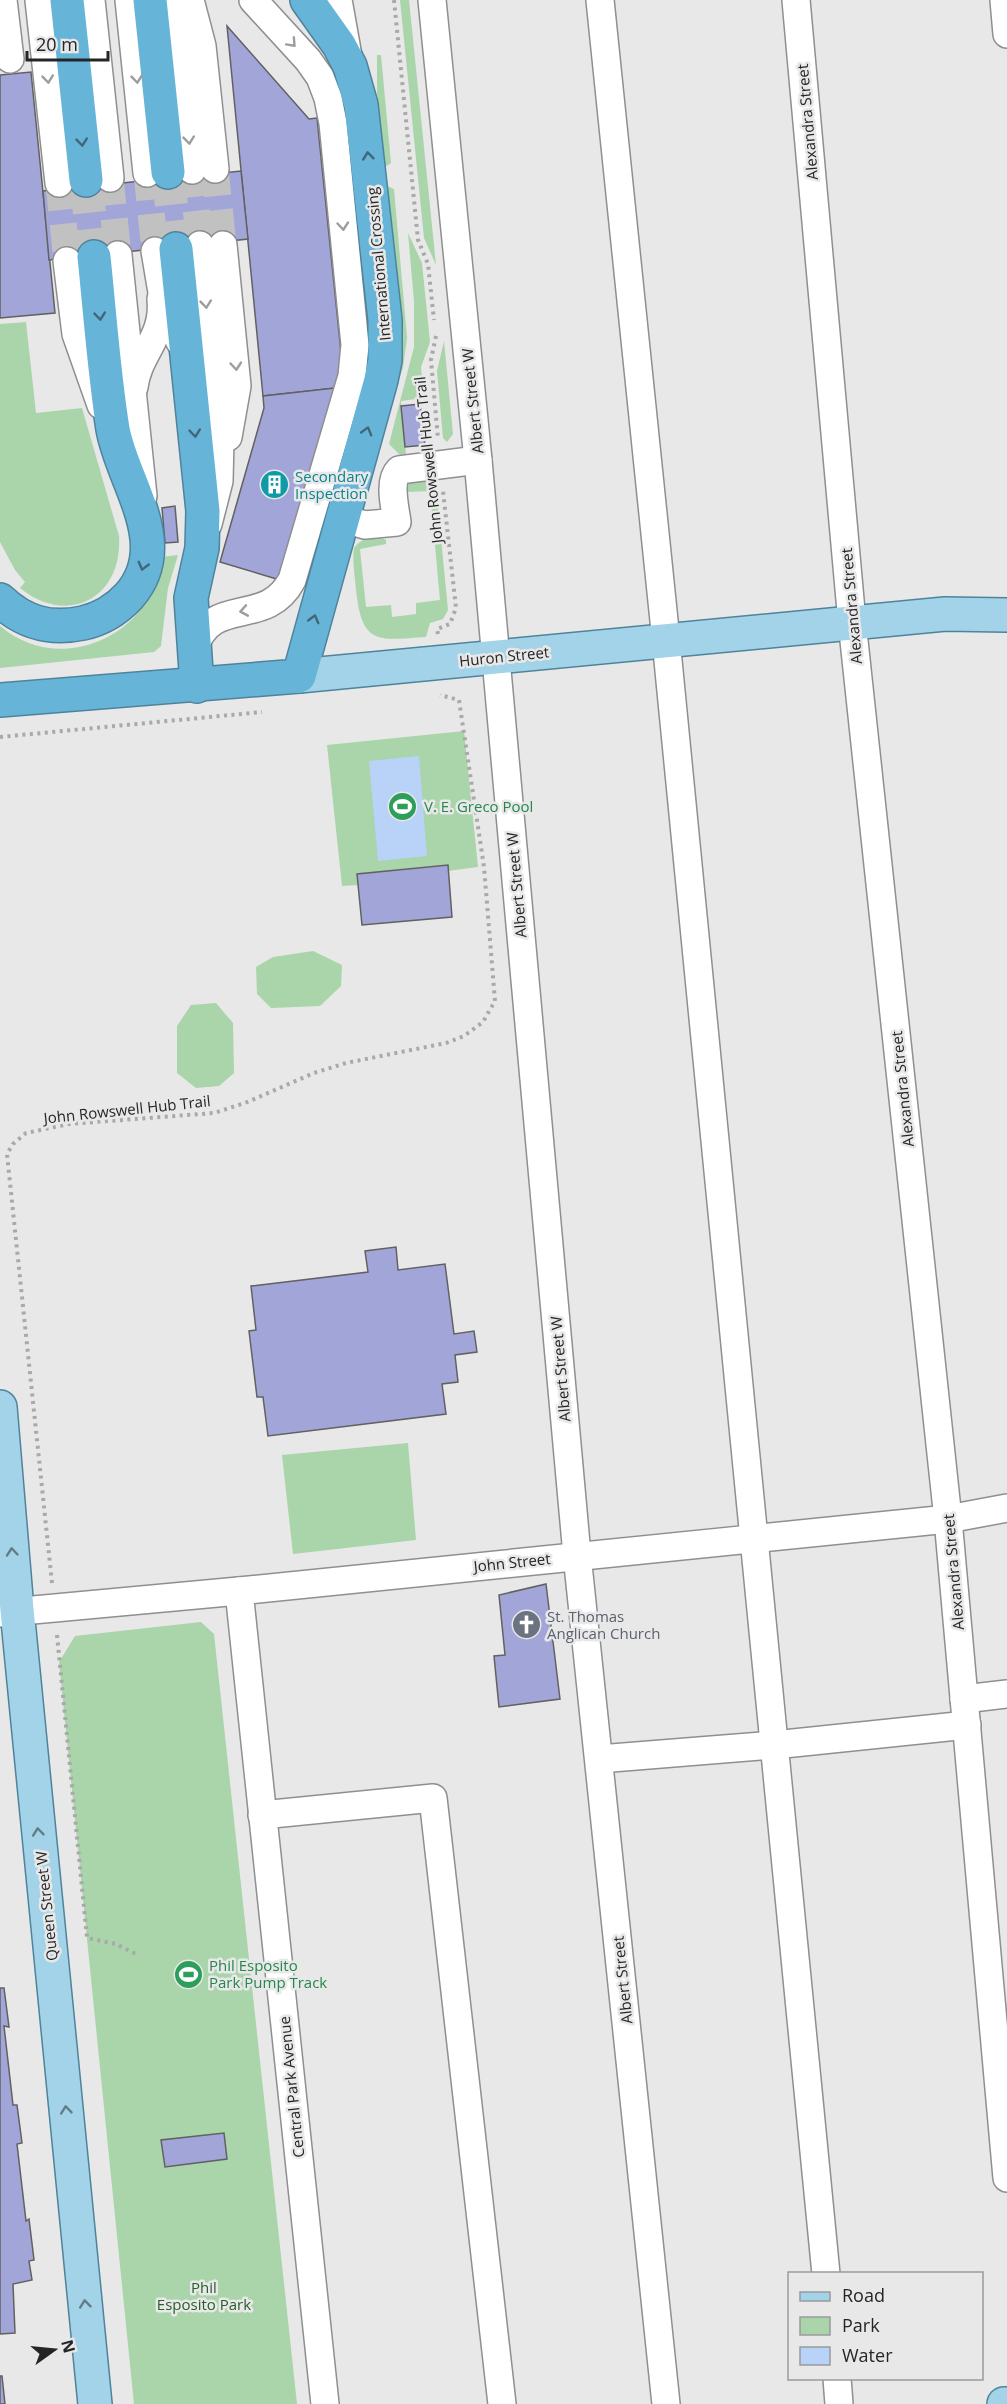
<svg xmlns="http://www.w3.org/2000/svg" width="1007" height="2404" viewBox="0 0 1007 2404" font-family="'Open Sans',sans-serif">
	<rect width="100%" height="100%" fill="#e8e8e9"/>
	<g fill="#aad4aa">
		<polygon points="400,0 409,0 436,265 424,238"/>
		<polygon points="377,55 381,55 391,163 385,167 377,94"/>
		<path d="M 387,186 L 394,189 L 407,338 L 403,368 L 395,391 C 403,322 393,255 387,186 Z"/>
		<polygon points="408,233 422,263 430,342 421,367 424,398 401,401 406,454 400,455 389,444 414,347 414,301"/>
		<path d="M 26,322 L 36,413 L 82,408 L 119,536 C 123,598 68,627 20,588 L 25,582 L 15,570 L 0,542 L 0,324 Z"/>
		<polygon points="444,341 453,434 447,442 443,438 437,371"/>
		<path d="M 435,477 L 448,610 L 443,619 L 430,623 L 426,637 C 378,640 362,646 356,590 C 355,576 352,562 354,548 C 361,538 375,534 386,540 L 386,544 L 360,549 L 366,607 L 391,605 L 392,617 L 416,614 L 416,603 L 440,600 L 430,491 L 406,492 L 404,482 Z"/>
		<path d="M 178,555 L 168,588 L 161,646 L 154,652 L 0,668 L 0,626 C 61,678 155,635 161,557 Z"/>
		<polygon points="464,731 478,867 448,871 452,917 362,925 358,885 342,886 327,745"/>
		<polygon points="313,951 342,965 341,986 320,1006 271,1008 257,994 256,967 273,957"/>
		<polygon points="216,1003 233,1023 234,1073 219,1086 196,1088 177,1073 177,1026 191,1005"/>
		<polygon points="408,1443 416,1540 293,1554 282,1455"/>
		<polygon points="201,1622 214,1634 297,2404 134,2404 59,1662 75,1636"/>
	</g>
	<polygon fill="#b9d2f7" points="419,756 427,856 378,861 369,761"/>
	<g fill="#a2a5d8" stroke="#616162" stroke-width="1.5">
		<polygon points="227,26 309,119 317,118 342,362 335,388 263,396"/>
		<polygon points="31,72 55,313 0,318 0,75"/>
		<polygon points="241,171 248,239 49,260 43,191"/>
		<polygon points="335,388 280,580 220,562 264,408 263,396"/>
		<polygon points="420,404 425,445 405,447 401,406"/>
		<polygon points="175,506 178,542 165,543 162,508"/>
		<polygon points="448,865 452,917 362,925 357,874"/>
		<polygon points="396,1247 398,1270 445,1264 454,1334 474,1331 477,1352 455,1355 458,1382 442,1384 446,1414 268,1436 263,1397 257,1397 249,1331 256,1330 251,1286 368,1272 365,1251"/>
		<polygon points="546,1584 560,1699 499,1707 494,1656 505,1655 499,1595"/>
		<polygon points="0,1988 4,1988 9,2027 4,2026 13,2105 17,2105 22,2143 17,2144 26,2221 29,2219 34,2260 29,2261 32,2280 13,2284 15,2333 0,2334"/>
		<polygon points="224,2133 227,2159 165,2167 161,2140"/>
		<polygon points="0,2376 2,2376 5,2404 0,2404"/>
	</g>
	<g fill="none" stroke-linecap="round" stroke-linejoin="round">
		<g stroke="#c1c1c2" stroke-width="27" stroke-dasharray="27 14" stroke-linecap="butt">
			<polyline points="215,169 223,245"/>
			<polyline points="192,170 200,245"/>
			<polyline points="147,173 155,251"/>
			<polyline points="110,178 118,255"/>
			<polyline points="59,183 67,261"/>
		</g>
		<g stroke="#c1c1c2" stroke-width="33" stroke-dasharray="33 16" stroke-linecap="butt">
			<polyline points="168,172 176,249"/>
			<polyline points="86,180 94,257"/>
		</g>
		<defs>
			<g id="minor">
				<polyline points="3,0 10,59"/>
				<polyline points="39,0 59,183"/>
				<polyline points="91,0 110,178"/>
				<polyline points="129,0 147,173"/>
				<polyline points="167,0 179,46 192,170"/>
				<polyline points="190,0 202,46 215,169"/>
				<polyline points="338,0 348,56"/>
				<polyline points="432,0 478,460 577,1555 666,2404"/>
				<polyline points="600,0 666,640 826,2274"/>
				<polyline points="796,0 852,622 948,1519 1007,2178"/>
				<polyline points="1004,0 1007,34"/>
				<polyline points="200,245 220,440 219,481 208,524"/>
				<polyline points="223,245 237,386 228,437"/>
				<polyline points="155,251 164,304 180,342"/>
				<polyline points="118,255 143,496"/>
				<polyline points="67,261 76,334 101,405"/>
				<path d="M 134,387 C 138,353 165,338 161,299"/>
				<path d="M 341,518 L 365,525 L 397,522 C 395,507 388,481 399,470 L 478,460"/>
				<path d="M 194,649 C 212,593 265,630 292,580 L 352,376 L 355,345 L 333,123 L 328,98 L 320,77 L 308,60 L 253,0"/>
				<polyline points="239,1591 325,2404"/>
				<polyline points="0,1613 239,1591 948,1519 1007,1508"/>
				<polyline points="964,1699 1007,1694"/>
				<polyline points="599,1759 774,1745 967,1725"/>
				<polyline points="262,1815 433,1798 502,2404"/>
				<polyline points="837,2378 839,2404"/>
			</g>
			<g id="major">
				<polyline points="299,676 945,614 1007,615"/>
				<polyline points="0,1407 17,1610 95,2404"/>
				<polyline points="1004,2404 1007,2404"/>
			</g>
			<g id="highway">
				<polyline points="67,0 86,180"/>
				<polyline points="150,0 168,172"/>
				<polyline points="176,249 203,511 202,548 191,598 197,686"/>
				<path d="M 0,600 C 24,623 50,630 83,623 C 101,619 117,609 129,596 C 175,544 122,482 113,429 C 104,373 100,314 94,257"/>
				<polyline points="0,700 299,676 381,380 385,360 385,320 361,105 350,66 339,45 307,0"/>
			</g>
		</defs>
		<use href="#minor" stroke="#8f8f91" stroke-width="30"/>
		<use href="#major" stroke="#4f839a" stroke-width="36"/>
		<use href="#highway" stroke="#4f839a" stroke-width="36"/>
		<g stroke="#a9a9aa" stroke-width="4" stroke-dasharray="3 4.5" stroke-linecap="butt">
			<polyline points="394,0 418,240 428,264 434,320"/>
			<polyline points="436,336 431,360 438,439"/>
			<polyline points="438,634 437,629 450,624 456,608 443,491"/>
			<polyline points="0,737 262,712"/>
			<polyline points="52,1583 7,1154 13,1144 26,1133 69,1124 214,1113 245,1103 314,1073 346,1063 446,1043 464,1036 483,1022 495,1001 484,867 459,700 440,695"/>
			<polyline points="57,1635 87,1938 116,1944 138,1955"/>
		</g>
		<use href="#minor" stroke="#fff" stroke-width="27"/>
		<use href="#major" stroke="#a3d3e8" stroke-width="33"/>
		<use href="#highway" stroke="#66b5d9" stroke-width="33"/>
	</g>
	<defs><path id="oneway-chevron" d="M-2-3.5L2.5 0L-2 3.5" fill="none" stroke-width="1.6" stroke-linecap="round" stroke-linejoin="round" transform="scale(1.5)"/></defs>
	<g stroke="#9d9d9d">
		<use href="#oneway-chevron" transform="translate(292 43) rotate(47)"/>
		<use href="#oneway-chevron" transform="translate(48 79) rotate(84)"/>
		<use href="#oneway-chevron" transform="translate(137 79) rotate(84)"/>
		<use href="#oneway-chevron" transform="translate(189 140) rotate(84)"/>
		<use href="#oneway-chevron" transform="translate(343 226) rotate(85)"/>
		<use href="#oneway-chevron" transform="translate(206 304) rotate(84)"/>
		<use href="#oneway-chevron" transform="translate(236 366) rotate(85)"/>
		<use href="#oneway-chevron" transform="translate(244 611) rotate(170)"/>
	</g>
	<g stroke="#426677">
		<use href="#oneway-chevron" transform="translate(82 142) rotate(84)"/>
		<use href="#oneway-chevron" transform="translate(368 156) rotate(-96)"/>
		<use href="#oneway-chevron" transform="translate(100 316) rotate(84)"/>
		<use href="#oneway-chevron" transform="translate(367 431) rotate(-74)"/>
		<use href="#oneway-chevron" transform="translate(195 433) rotate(84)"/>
		<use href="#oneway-chevron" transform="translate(143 566) rotate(105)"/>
		<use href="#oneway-chevron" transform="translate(314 619) rotate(-75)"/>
	</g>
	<g stroke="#647c87">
		<use href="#oneway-chevron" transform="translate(12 1552) rotate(-95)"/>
		<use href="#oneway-chevron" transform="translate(38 1832) rotate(-96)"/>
		<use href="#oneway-chevron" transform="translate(66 2110) rotate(-96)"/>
		<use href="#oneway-chevron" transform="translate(85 2304) rotate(-96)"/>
	</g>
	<defs>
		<symbol id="building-disc" viewBox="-11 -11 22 22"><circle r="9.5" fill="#0f9aa8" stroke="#e8e8e9"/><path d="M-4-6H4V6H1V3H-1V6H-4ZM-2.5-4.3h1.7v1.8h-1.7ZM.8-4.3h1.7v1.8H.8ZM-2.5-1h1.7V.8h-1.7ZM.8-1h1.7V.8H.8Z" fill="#fff"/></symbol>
		<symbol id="stadium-disc" viewBox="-11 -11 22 22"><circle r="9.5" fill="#2e9e5b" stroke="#e8e8e9"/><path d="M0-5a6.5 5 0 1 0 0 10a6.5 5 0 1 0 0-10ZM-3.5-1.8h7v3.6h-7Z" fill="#fff"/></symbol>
		<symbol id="church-disc" viewBox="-11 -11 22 22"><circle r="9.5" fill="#6b7280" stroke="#e8e8e9"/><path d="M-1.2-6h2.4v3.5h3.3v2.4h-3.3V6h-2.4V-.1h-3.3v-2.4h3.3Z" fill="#fff"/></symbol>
	</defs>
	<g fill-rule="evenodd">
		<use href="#building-disc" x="258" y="468" width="33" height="33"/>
		<use href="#stadium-disc" x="386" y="790" width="33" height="33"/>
		<use href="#church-disc" x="510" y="1608" width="33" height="33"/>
		<use href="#stadium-disc" x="172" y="1958" width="33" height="33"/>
	</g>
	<g text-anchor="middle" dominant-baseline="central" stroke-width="5" stroke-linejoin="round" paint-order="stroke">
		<g font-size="15" fill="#252526" stroke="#e8e8e9">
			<text transform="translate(807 122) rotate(-95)">Alexandra Street</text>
			<text transform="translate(378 264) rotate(-95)">International Crossing</text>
			<text transform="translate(472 401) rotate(-96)">Albert Street W</text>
			<text transform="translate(428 460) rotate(-96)">John Rowswell Hub Trail</text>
			<text transform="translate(851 606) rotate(-95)">Alexandra Street</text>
			<text transform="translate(504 656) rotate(-6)">Huron Street</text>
			<text transform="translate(516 885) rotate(-95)">Albert Street W</text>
			<text transform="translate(902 1089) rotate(-96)">Alexandra Street</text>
			<text transform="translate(127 1109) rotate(-6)">John Rowswell Hub Trail</text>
			<text transform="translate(560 1369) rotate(-95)">Albert Street W</text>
			<text transform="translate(512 1562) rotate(-6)">John Street</text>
			<text transform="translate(953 1572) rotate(-95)">Alexandra Street</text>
			<text transform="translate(46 1906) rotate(-96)">Queen Street W</text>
			<text transform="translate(622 1980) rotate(-96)">Albert Street</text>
			<text transform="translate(291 2087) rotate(-96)">Central Park Avenue</text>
		</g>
		<g font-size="15" fill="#0d838f" stroke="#e8e8e9" text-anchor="start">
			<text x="295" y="476">Secondary<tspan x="295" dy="17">Inspection</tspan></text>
		</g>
		<g font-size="15" fill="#27864d" stroke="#e8e8e9" text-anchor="start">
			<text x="424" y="806">V. E. Greco Pool</text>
			<text x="209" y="1965">Phil Esposito<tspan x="209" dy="17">Park Pump Track</tspan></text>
		</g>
		<g font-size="15" fill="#5b616d" stroke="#e8e8e9" text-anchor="start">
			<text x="547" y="1616">St. Thomas<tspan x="547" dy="17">Anglican Church</tspan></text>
		</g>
		<g font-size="15" fill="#255e29" stroke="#e8e8e9">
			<text x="204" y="2287">Phil<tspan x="204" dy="17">Esposito Park</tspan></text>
		</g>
	</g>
	<rect x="788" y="2272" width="195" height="108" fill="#e8e8e9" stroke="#9a9a9b" stroke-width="1.5"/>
	<rect x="800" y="2292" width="30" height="9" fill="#a3d3e8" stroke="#9a9a9b" stroke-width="1.5"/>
	<text x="842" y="2302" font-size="18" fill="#252526">Road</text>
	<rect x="800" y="2317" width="30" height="18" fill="#aad4aa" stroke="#9a9a9b" stroke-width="1.5"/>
	<text x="842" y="2332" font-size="18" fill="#252526">Park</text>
	<rect x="800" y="2347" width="30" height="18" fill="#b9d2f7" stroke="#9a9a9b" stroke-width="1.5"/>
	<text x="842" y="2362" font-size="18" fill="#252526">Water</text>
	<g transform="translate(54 2350) rotate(75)" stroke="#e8e8e9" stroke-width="4.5" paint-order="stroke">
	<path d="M0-4.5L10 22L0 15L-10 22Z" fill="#252526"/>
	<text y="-9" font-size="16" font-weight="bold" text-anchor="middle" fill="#252526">N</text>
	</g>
	<path d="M27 51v9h81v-9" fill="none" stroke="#252526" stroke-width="3"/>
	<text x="36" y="51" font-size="18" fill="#252526" stroke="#e8e8e9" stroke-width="4.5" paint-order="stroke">20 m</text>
</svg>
